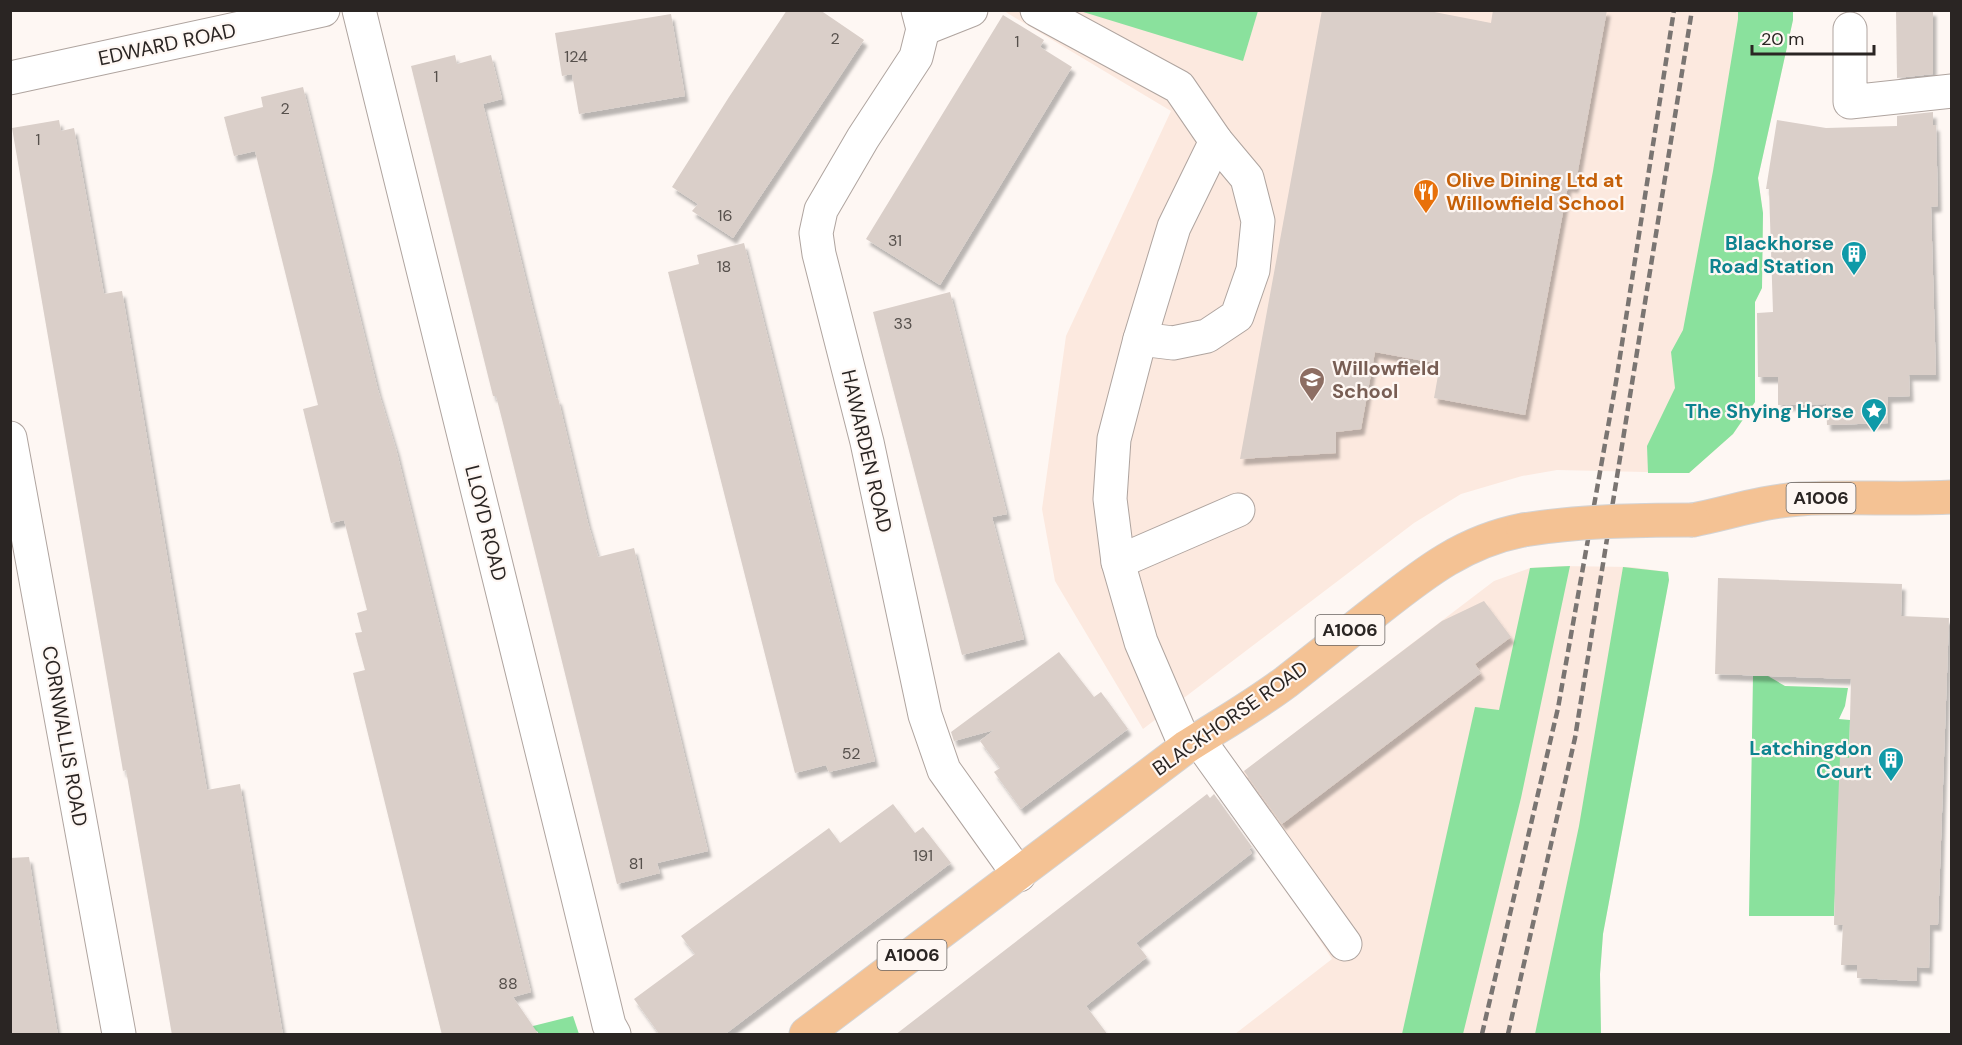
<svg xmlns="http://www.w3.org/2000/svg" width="1962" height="1045" viewBox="0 0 1962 1045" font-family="'DM Sans',sans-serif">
	<defs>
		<filter id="shadow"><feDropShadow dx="3.5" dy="6" stdDeviation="1.5" flood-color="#0004"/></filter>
	</defs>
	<rect width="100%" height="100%" fill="#fef7f3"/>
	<g fill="#fce9df">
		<polygon points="1004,11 1793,11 1793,20 1758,178 1763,213 1762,288 1755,302 1755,402 1733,434 1689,473 1557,470 1522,476 1461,494 1414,523 1143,729 1055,581 1042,509 1066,336 1171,111"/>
		<polygon points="1559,566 1632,567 1668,572 1669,580 1603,934 1600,974 1601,1034 1235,1034 1332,959 1220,788 1247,769 1494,581 1530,568"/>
	</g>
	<g fill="#8ae19d">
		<polygon points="1080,11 1258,10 1258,11 1243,61"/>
		<polygon points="1738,11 1793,11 1793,20 1758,178 1763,213 1762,288 1755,302 1755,402 1733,434 1689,473 1648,473 1647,446 1675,388 1671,352 1683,330 1713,171 1738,19"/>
		<polygon points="1570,566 1521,798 1463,1034 1402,1034 1475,707 1499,710 1530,568"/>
		<polygon points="1623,567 1668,572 1669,580 1603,934 1600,974 1601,1034 1535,1034 1579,826"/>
		<polygon points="1753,676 1768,676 1785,686 1848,688 1845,706 1839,719 1850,720 1849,758 1841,757 1834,916 1749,916"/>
		<polygon points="573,1016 579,1034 539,1034 537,1031 531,1034 523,1034 533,1026"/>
	</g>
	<g fill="#dacfc9" filter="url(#shadow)">
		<polygon points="787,10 820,10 864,40 733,238 692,211 698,204 672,187 729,97"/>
		<polygon points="1322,10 1424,10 1491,23 1493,10 1607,10 1575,187 1568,186 1525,415 1434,398 1440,364 1375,352 1361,429 1336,432 1336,453 1240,459"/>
		<polygon points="1896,10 1933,10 1933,74 1897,78"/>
		<polygon points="671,14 685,96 579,114 572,74 562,76 555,33"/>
		<polygon points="1003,15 1044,40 1040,47 1072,67 940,285 866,239"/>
		<polygon points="455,55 457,64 491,55 502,99 483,104 531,301 556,399 558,398 588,523 598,557 634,548 708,851 657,863 660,873 617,884 504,427 496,396 493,396 411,66"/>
		<polygon points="303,87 378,390 396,449 531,992 513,997 539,1035 442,1035 353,673 365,670 355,633 362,632 357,613 367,610 344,520 331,523 303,409 318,405 255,151 234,156 224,117 263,107 261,97"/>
		<polygon points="1933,112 1933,125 1936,125 1938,206 1931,207 1936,375 1909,375 1910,396 1888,397 1888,423 1827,425 1826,404 1778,405 1778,377 1758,377 1757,313 1773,312 1769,189 1766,189 1777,120 1826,128 1897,126 1897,116"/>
		<polygon points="59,120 61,131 74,128 104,294 122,291 207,790 240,784 283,1035 172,1035 126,770 123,771 12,128"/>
		<polygon points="744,243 875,761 829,772 826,765 795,773 668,272 699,264 697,255"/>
		<polygon points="950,292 1007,514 992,517 1024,639 962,655 873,312"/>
		<polygon points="1718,578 1902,584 1901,616 1949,618 1938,925 1930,925 1929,968 1917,967 1917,981 1857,978 1857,965 1841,965 1843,925 1834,925 1835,878 1840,757 1849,758 1851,679 1715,674"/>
		<polygon points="1484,601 1511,637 1475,664 1481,673 1282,824 1244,771 1442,621"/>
		<polygon points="1059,652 1094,697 1101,692 1128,729 1021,809 994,772 1000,768 980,741 994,730 954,741 951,732"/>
		<polygon points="1207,794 1210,798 1214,794 1252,847 1249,849 1252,853 1136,943 1147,957 1086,1006 1108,1035 895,1035"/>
		<polygon points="893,804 915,833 923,827 951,863 724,1035 660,1035 634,999 695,954 681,936 829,828 840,843"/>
		<polygon points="29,857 44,951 58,1035 10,1035 10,858"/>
	</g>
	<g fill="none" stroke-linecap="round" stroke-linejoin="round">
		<defs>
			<g id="minor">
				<polyline points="359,10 575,885 609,1025 614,1034"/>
				<polyline points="918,10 923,29 916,57 863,138 821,210 816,233 819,254 867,442 925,715 944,770 1019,875"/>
				<polyline points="1037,10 1179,87 1216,141 1174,227 1140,339 1114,439 1110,499 1118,562 1141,642 1186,747"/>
				<polyline points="923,29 971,10"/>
				<polyline points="1850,29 1850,102 1952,91"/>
				<polyline points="10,78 323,10"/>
				<polyline points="1140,339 1173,343 1207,336 1237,316 1253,270 1258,221 1247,178 1216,141"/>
				<polyline points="10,438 119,1034"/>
				<polyline points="1118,562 1238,510"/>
				<polyline points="1198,739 1345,944"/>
			</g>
			<g id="major">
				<path d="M 1693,520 C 1728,513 1764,501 1800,499 C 1851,496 1901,500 1952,497"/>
				<path d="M 806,1034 L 1186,747 C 1219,726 1254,706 1286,682 C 1316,658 1346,635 1376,611 C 1423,574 1462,542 1523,530"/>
			</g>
		</defs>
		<use href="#minor" stroke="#afa49f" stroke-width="35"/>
		<use href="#major" stroke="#d4d3d3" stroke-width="35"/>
		<use href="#minor" stroke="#fff" stroke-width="33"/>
		<use href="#major" stroke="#f4c294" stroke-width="33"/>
		<g stroke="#7a7572" stroke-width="4.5" stroke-dasharray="9 4.5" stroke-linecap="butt">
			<polyline points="1482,1034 1558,708 1616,382 1674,10"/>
			<polyline points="1508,1034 1575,738 1692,10"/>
		</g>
		<defs>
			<path id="major-bridge" d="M 1523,530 C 1579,521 1636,520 1693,520"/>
		</defs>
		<use href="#major-bridge" stroke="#d4d3d3" stroke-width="35" stroke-linecap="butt"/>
		<use href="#major-bridge" stroke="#f4c294" stroke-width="33"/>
	</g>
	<defs>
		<symbol id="restaurant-pin" viewBox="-11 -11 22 30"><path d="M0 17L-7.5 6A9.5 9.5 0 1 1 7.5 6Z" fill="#e8710a" stroke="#fef7f3"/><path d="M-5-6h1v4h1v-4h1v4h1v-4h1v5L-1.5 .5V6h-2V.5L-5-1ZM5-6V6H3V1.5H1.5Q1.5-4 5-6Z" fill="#fff"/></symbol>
		<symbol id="building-pin" viewBox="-11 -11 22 30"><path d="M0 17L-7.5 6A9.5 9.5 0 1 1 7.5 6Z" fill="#0f9aa8" stroke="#fef7f3"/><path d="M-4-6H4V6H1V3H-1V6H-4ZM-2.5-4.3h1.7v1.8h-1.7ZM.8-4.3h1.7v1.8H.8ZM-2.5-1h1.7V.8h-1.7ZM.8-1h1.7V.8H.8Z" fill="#fff"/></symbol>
		<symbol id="school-pin" viewBox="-11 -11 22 30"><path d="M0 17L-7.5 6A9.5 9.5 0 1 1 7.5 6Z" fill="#8d6e63" stroke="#fef7f3"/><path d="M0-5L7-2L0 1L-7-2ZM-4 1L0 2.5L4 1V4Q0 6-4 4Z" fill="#fff"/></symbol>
		<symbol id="sight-pin" viewBox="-11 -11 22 30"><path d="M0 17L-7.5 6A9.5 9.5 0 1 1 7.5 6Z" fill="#0f9aa8" stroke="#fef7f3"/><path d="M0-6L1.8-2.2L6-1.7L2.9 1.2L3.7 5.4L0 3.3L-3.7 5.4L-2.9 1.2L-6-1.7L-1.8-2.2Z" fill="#fff"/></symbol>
	</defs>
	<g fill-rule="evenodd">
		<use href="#restaurant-pin" x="1411" y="177" width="30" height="40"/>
		<use href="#building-pin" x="1839" y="239" width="30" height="40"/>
		<use href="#school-pin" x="1297" y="365" width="30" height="40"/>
		<use href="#sight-pin" x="1859" y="396" width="30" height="40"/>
		<use href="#building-pin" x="1876" y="745" width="30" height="40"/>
	</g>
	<g text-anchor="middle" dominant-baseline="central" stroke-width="4.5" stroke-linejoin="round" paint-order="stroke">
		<g font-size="16" fill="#56504c">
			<text x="835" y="38">2</text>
			<text x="1017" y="41">1</text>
			<text x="576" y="56">124</text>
			<text x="436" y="76">1</text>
			<text x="285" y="108">2</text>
			<text x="38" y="139">1</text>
			<text x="725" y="215">16</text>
			<text x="895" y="240">31</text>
			<text x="724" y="266">18</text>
			<text x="903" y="323">33</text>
			<text x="851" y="753">52</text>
			<text x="923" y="855">191</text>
			<text x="636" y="863">81</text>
			<text x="508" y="983">88</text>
		</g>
		<g fill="#fef7f3" stroke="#6a6461" stroke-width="1.5">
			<rect x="1786.5" y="483" width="69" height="30" rx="4.5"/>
			<rect x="1315.5" y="615" width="69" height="30" rx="4.5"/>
			<rect x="877.5" y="940" width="69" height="30" rx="4.5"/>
		</g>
		<g font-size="18" font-weight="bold" fill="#2a2523">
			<text x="1821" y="498">A1006</text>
			<text x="1350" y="630">A1006</text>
			<text x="912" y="955">A1006</text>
		</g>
		<g font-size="20" fill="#2a2523" stroke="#fef7f3">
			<text transform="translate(167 44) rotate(-12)">EDWARD ROAD</text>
			<text transform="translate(867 451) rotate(77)">HAWARDEN ROAD</text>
			<text transform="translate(486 523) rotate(76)">LLOYD ROAD</text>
			<text transform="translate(1230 718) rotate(-35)">BLACKHORSE ROAD</text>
			<text transform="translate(65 736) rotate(80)">CORNWALLIS ROAD</text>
		</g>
		<g font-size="20" font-weight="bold" fill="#c56008" stroke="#fef7f3" text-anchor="start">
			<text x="1446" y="180">Olive Dining Ltd at<tspan x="1446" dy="23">Willowfield School</tspan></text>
		</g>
		<g font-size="20" font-weight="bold" fill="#0d838f" stroke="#fef7f3" text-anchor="end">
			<text x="1834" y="243">Blackhorse<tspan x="1834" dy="23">Road Station</tspan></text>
			<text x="1854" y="411">The Shying Horse</text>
			<text x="1872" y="748">Latchingdon<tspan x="1872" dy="23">Court</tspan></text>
		</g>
		<g font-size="20" font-weight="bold" fill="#785e54" stroke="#fef7f3" text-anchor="start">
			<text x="1332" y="368">Willowfield<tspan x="1332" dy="23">School</tspan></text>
		</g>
	</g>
	<rect width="1962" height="1045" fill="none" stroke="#2a2523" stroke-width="24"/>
	<path d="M1752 45v9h122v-9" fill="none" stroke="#2a2523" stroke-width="3"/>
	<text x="1761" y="45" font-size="18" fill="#2a2523" stroke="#fef7f3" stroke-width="4.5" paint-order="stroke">20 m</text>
</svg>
